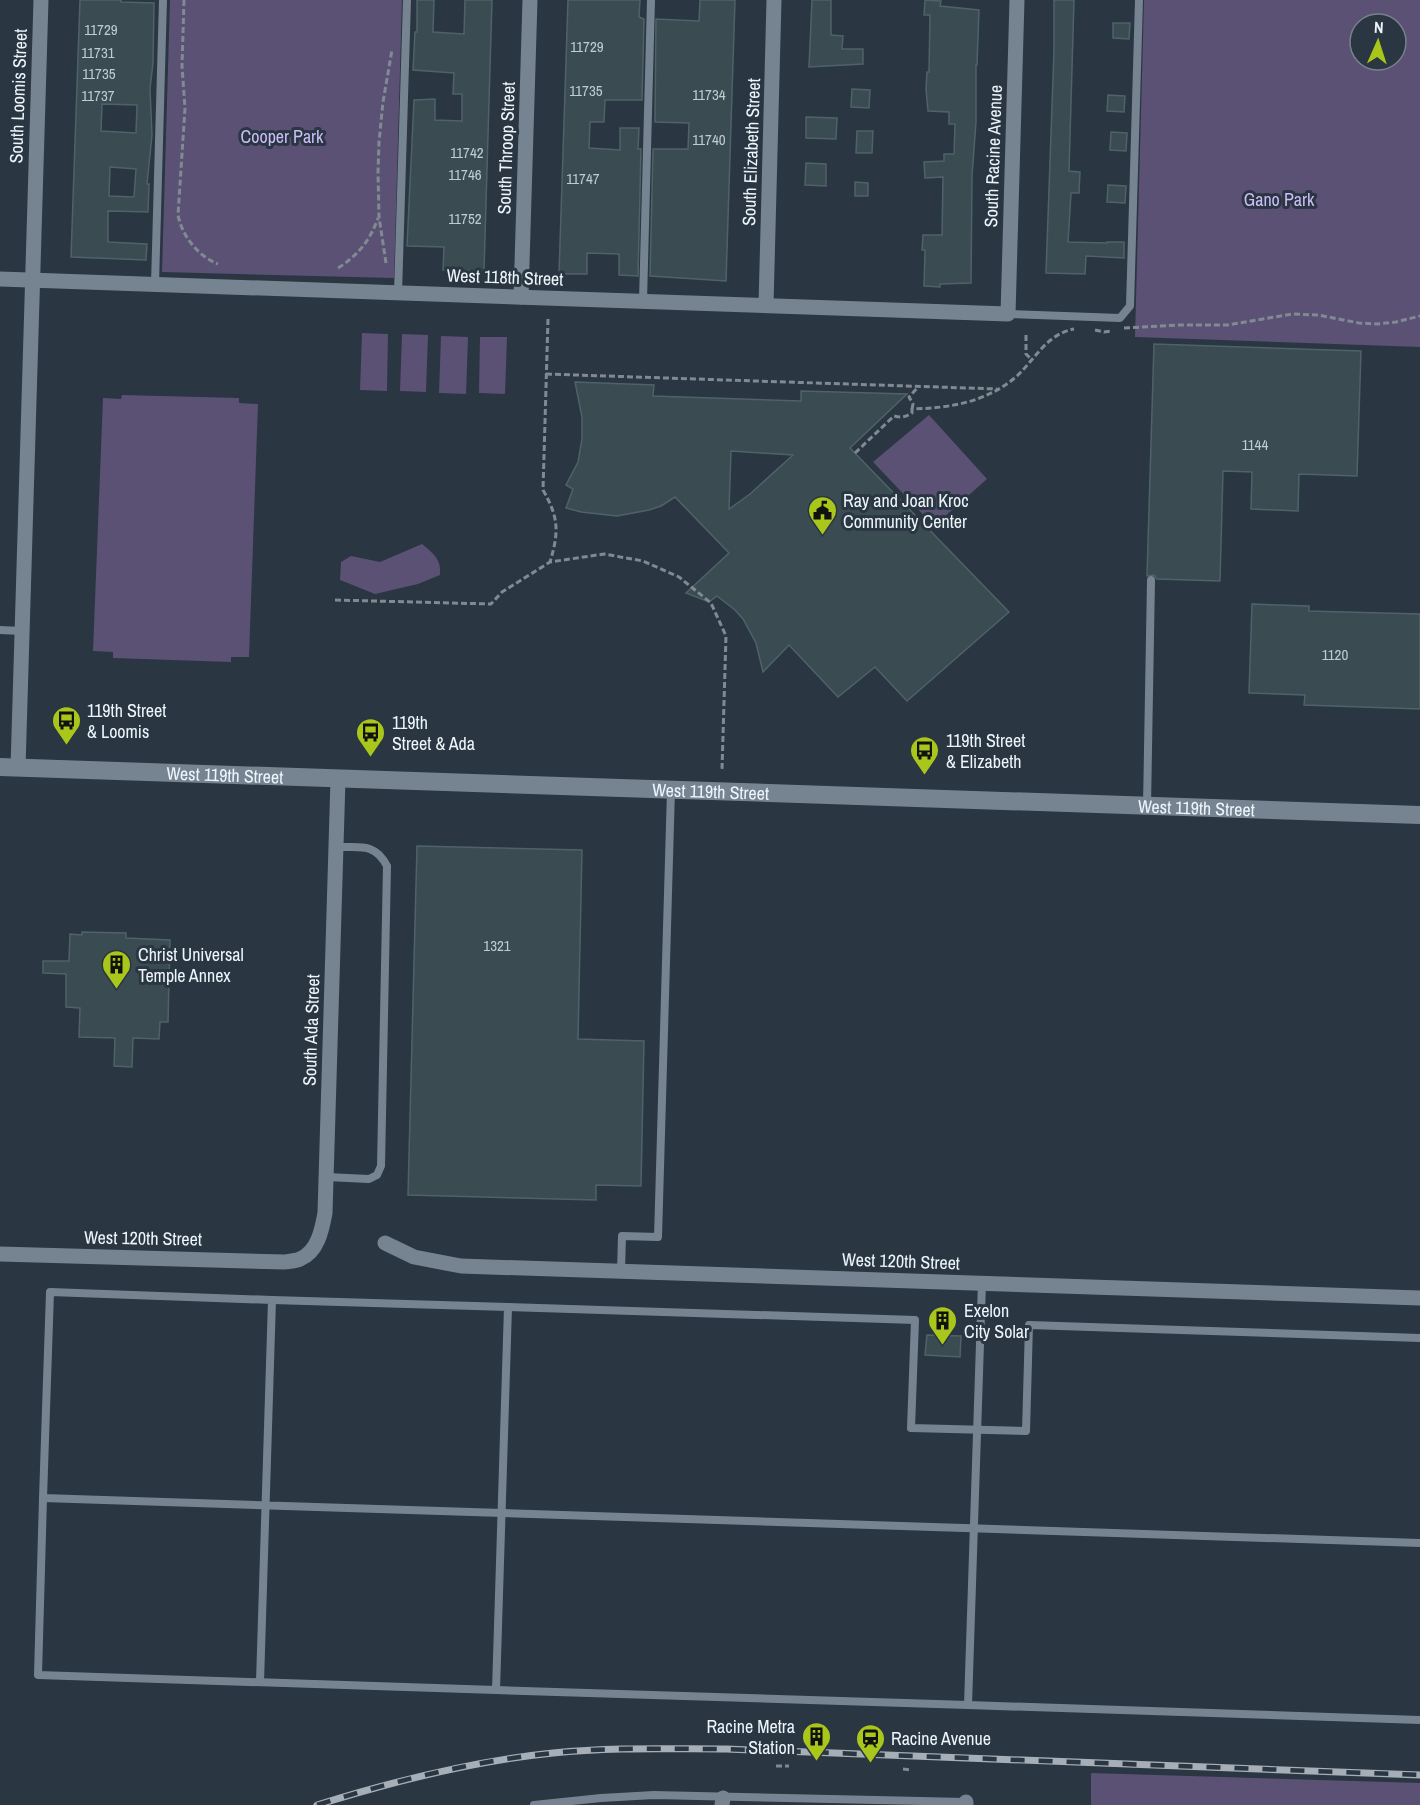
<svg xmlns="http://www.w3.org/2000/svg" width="1420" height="1805" viewBox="0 0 1420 1805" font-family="'Archivo Narrow',sans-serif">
	<rect width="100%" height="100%" fill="#2a3641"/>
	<g fill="#5a5174" fill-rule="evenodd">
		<polygon points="170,0 402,0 394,278 162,272"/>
		<path d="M 1144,0 L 1420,0 L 1420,347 L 1135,337 ZM 1360,24 L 1396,24 L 1396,60 L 1360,60 Z"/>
		<polygon points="362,333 388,334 387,391 360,390"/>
		<polygon points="402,334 428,335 426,392 400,391"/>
		<polygon points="441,336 468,337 466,394 439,393"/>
		<polygon points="480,337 507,337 505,394 479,393"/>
		<polygon points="122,395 239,398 239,403 258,404 249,657 231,657 231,662 113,658 113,652 93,651 103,398 121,399"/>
		<polygon points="929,415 987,479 934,526 873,462"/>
		<path d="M 422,544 C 433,553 442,560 440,575 L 418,584 L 375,594 L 340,580 L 341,562 L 351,556 L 380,562 Z"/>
		<polygon points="1091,1773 1420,1783 1420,1805 1091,1805"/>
	</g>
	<g fill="#3a4c52" stroke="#4f6269" stroke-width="1.5" fill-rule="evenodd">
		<path d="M 80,0 L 121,0 L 121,2 L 154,3 L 153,63 L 150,89 L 152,135 L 147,184 L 149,184 L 148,212 L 108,211 L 108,242 L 147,244 L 146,260 L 71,257 ZM 102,104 L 137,105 L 136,133 L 101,131 ZM 110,167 L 136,169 L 134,197 L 109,196 Z"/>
		<polygon points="417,0 434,0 433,32 464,34 465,0 492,0 484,271 443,270 444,247 407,246 414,100 435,99 435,120 462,121 462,94 453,94 454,73 413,70 415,32 417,32"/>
		<polygon points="568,0 640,0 639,17 644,19 642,100 605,100 604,122 590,122 589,148 620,150 620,128 639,128 638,149 641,149 638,276 619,275 619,254 587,253 587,274 559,274"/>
		<polygon points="700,0 735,0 726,281 650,276 653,149 688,149 689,123 655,122 656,19 699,21"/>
		<polygon points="812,0 831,0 831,35 843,36 842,49 863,49 863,64 809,67"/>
		<polygon points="925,0 941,1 940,6 979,10 977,65 976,65 976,122 972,176 971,283 940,284 940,287 924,286 925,250 922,250 923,235 942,235 943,177 925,178 924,162 944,161 944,154 954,154 955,124 949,124 949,112 928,111 926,89 927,72 929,72 930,15 924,15"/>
		<polygon points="1054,0 1074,0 1069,171 1080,172 1079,193 1071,193 1068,242 1107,243 1107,242 1124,242 1124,258 1086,256 1085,274 1046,273 1054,50"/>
		<polygon points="1113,23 1130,23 1129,39 1113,38"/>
		<polygon points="852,89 870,90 869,108 851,107"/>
		<polygon points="1108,95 1125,96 1124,112 1107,111"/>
		<polygon points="806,117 837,118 836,139 806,138"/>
		<polygon points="857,131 873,131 872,153 856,153"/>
		<polygon points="1111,132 1127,133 1126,151 1110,150"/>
		<polygon points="806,163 826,164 826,186 805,185"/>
		<polygon points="855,182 868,183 868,196 855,196"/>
		<polygon points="1108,185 1126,186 1125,203 1107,202"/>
		<polygon points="1154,344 1361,351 1357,476 1299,474 1298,511 1251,509 1252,472 1223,471 1220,581 1157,579 1154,575 1147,576"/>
		<path d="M 575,382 L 654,385 L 653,396 L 801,401 L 801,391 L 907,394 L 850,448 L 1009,612 L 907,701 L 875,667 L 838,697 L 789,645 L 763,672 L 756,643 L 743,619 L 735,610 L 717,596 L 709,602 L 686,593 L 729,553 L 675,497 L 661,506 L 649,510 L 617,516 L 581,512 L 566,508 L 573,489 L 566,485 L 578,462 L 582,439 L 582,417 ZM 731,451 L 793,455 L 750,494 L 729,509 Z"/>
		<polygon points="1252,604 1309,606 1309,611 1420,614 1420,709 1304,705 1305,695 1249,693"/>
		<polygon points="417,846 582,850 578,1039 644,1041 641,1186 596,1185 596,1200 408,1195"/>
		<polygon points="82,932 126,933 126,938 170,940 168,1022 160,1022 159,1039 133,1038 132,1067 114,1066 115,1038 79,1037 80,1008 66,1007 66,974 43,973 43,961 69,961 70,934 82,935"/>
		<polygon points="927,1335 961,1336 960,1357 925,1355"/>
	</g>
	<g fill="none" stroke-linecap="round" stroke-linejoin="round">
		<g stroke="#808a93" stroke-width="3" stroke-dasharray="6 3" stroke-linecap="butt">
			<path d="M 184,0 L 182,66 L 185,108 L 178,215 C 182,236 198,256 218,264"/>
			<polyline points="386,263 379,217 378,172 379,142 383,102 392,50"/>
			<path d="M 338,268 C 357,256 370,241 378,218"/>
			<path d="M 548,319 L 543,490 C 559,518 559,532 550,562"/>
			<polyline points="1124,328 1180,325 1227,325 1292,314 1318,315 1359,323 1377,324 1396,322 1420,316"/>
			<polyline points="1095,330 1104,332 1112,331"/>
			<polyline points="1026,335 1026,354 1032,360"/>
			<polyline points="546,374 997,389"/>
			<polyline points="912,409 913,404 909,397 918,387"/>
			<path d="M 855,453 L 894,416 C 902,418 905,417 912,413 L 912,409 C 951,408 987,402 1017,376 C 1035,359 1047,334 1074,329"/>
			<polyline points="335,600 491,604 502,592 550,562 604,554 643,561 679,577 711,603 726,636 722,769"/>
			<polyline points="776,1766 789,1766"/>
			<polyline points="903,1769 911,1770"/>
		</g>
		<g stroke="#768491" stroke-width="8">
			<polyline points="155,284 163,0"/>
			<polyline points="398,293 407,0"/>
			<polyline points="643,301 651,0"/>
			<polyline points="1008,314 1120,318 1130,306 1139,0"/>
			<polyline points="0,630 22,631"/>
			<polyline points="1147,806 1151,580"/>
			<path d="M 326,1177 L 369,1179 L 377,1175 L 381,1166 L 387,866 C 375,842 359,848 336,847"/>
			<polyline points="621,1271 622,1236 658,1237 671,790"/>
			<polyline points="982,1283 968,1705 1420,1720"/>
			<polyline points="508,1307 915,1320 911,1428 1026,1431 1029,1325 1420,1338"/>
			<polyline points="43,1498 38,1675 496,1690 508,1307 272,1300"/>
			<path d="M 260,1682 L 272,1300 L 50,1292 L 43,1498 C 502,1513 961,1528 1420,1543"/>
			<polyline points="496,1690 968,1705"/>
			<polyline points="534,1805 601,1798 654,1795 966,1802"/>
		</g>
		<g stroke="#768491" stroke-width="15">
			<polyline points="0,279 1008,314 1017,0"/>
			<polyline points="521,297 530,0"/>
			<polyline points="766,305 774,0"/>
			<polyline points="18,768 41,0"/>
			<polyline points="385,1243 414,1257 461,1266 1420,1298"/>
			<path d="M 0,1254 L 285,1262 C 290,1261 296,1261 300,1259 C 318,1252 322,1229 325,1213 L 338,779"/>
			<polyline points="722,1805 723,1798"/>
			<polyline points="966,1805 966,1802"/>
		</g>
		<path stroke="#768491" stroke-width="18" id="s1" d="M 0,767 L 1420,815"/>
		<defs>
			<path id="rail" d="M 317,1805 C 394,1781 473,1761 553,1753 C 611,1747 668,1749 726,1749 L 1420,1775"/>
		</defs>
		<use href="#rail" stroke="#a6afb8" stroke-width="7"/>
		<use href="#rail" stroke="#2a3641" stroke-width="4.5" stroke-dasharray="14" stroke-linecap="butt"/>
	</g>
	<defs>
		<symbol id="civic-pin" viewBox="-11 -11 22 30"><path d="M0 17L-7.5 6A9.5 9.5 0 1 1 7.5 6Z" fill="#a9c71b" stroke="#2a3641"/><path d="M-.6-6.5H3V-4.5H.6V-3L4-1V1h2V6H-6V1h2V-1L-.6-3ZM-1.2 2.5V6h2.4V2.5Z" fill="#111"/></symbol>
		<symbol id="bus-pin" viewBox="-11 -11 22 30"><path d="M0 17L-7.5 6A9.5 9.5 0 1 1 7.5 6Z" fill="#a9c71b" stroke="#2a3641"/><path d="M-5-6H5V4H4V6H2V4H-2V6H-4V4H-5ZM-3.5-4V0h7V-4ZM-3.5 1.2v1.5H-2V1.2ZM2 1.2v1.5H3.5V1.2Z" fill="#111"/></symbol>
		<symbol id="building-pin" viewBox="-11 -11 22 30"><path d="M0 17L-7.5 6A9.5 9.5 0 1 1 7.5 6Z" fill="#a9c71b" stroke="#2a3641"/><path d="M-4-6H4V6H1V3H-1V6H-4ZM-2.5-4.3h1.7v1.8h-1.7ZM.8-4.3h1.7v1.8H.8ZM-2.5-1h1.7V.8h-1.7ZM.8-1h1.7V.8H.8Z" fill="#111"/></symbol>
		<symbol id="station-pin" viewBox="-11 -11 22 30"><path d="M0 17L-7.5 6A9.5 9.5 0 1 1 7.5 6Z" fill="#a9c71b" stroke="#2a3641"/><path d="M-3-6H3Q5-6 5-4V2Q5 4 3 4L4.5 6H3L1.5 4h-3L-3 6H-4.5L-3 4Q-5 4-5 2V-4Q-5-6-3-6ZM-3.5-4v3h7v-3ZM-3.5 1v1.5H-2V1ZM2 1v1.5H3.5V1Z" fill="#111"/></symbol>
	</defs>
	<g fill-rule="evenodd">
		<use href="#civic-pin" x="806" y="494" width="33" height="45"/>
		<use href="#bus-pin" x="50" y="704" width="33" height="45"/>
		<use href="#bus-pin" x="354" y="716" width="33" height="45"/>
		<use href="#bus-pin" x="908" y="734" width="33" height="45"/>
		<use href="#building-pin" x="100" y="948" width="33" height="45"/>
		<use href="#building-pin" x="926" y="1304" width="33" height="45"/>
		<use href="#building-pin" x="800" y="1720" width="33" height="45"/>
		<use href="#station-pin" x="854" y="1722" width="33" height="45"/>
	</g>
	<g text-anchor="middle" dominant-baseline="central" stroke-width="6" stroke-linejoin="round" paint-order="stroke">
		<g font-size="15" fill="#c0cbd2">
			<text x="101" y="29">11729</text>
			<text x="587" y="46">11729</text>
			<text x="98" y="52">11731</text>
			<text x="99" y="73">11735</text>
			<text x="586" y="90">11735</text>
			<text x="709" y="94">11734</text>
			<text x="98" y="95">11737</text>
			<text x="709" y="139">11740</text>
			<text x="467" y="152">11742</text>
			<text x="465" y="174">11746</text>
			<text x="583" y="178">11747</text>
			<text x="465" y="218">11752</text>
			<text x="1255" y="444">1144</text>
			<text x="1335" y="654">1120</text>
			<text x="497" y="945">1321</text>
		</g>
		<g font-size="18" fill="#edf5fc" stroke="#2a3641">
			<text transform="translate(18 96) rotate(-88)">South Loomis Street</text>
			<text transform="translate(506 148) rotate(-88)">South Throop Street</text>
			<text transform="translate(751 152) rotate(-88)">South Elizabeth Street</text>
			<text transform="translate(993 156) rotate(-88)">South Racine Avenue</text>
			<text transform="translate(505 277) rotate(2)">West 118th Street</text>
			<text stroke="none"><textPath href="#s1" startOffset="225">West 119th Street</textPath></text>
			<text stroke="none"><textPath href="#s1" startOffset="711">West 119th Street</textPath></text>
			<text stroke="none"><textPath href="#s1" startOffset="1197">West 119th Street</textPath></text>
			<text transform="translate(311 1030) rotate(-88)">South Ada Street</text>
			<text transform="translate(143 1238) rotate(1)">West 120th Street</text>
			<text transform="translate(901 1261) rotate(2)">West 120th Street</text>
		</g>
		<g font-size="18" fill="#ccbdf9" stroke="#2a3641">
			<text x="282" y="136">Cooper Park</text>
			<text x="1279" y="199">Gano Park</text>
		</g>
		<g font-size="18" fill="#edf5fc" stroke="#2a3641" text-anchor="start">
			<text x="843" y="500">Ray and Joan Kroc<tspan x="843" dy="21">Community Center</tspan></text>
			<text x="87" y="710">119th Street<tspan x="87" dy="21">&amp; Loomis</tspan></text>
			<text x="392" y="722">119th<tspan x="392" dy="21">Street &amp; Ada</tspan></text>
			<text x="946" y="740">119th Street<tspan x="946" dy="21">&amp; Elizabeth</tspan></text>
			<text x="138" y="954">Christ Universal<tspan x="138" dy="21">Temple Annex</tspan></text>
			<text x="964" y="1310">Exelon<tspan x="964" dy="21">City Solar</tspan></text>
			<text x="795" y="1726" text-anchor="end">Racine Metra<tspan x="795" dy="21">Station</tspan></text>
			<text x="891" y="1738">Racine Avenue</text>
		</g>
	</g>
	<g transform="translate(1378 42) rotate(3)"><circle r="28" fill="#2a3641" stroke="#78828c" stroke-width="1.5"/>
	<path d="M0-4.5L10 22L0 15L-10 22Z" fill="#a9c71b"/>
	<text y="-9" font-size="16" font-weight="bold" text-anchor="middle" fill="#edf5fc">N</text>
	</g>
</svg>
